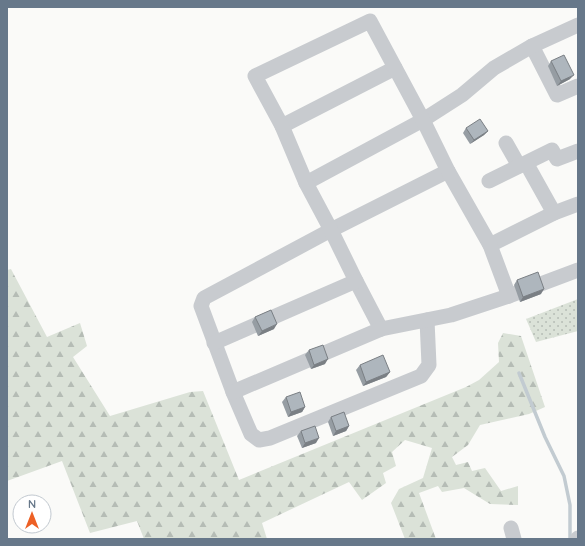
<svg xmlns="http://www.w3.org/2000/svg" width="585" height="546" viewBox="0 0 585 546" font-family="Quicksand,sans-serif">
	<defs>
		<pattern id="grass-dots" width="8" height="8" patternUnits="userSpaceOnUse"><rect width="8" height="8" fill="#dbe2d8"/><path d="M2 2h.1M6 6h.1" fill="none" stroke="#b5bcb5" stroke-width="1.8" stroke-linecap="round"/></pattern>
		<pattern id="forest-firs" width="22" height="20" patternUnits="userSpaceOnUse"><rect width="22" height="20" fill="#dbe2d8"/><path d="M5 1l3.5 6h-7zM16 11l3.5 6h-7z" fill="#b5bcb5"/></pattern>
	</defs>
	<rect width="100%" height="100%" fill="#fafaf8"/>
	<polygon fill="url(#grass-dots)" points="578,299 578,331 536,342 526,319"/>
	<polygon fill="url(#forest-firs)" points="11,269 47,337 80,323 87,346 73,357 110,416 190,392 203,391 239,480 466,387 479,380 499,362 498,343 503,333 521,336 545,407 529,414 480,425 468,445 452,457 456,465 468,462 472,471 485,468 501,491 518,486 518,505 490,504 464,488 442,492 438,486 419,493 436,539 405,539 391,503 399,489 423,478 432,448 405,440 392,452 396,466 383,473 386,483 362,500 349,482 262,523 267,539 144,539 137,521 90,533 62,461 7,481 7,270"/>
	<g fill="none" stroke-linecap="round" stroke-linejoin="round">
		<polyline stroke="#c2cbd1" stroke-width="3.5" points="519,373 545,437 564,476 570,505 570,539"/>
		<g stroke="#c8cbcf" stroke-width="15">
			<polyline points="532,46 557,95 578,86"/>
			<polyline points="282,126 395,68"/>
			<polyline points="506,143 519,166"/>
			<polyline points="530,170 554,213"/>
			<polyline points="489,181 552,150 557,159 578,151"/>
			<polyline points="306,183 423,120 462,95 494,68 532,46 578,25"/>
			<polyline points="490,245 554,213 578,204"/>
			<polyline points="427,320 429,365 421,376 270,438 259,440 251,434 233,392 201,306 204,298 331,230 448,171"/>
			<polyline points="381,329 356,281 331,230 306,183 282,126 255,76 370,21 423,120 448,171 490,245 509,296"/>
			<polyline points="214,343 356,281"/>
			<polyline points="233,392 381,329 451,315 509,296 578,270"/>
			<polyline points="511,528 514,539"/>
			<polyline points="577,539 578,538"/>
		</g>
	</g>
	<g fill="#969da3">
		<polygon points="551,61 570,79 557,86 548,66"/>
		<polygon points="466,128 488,131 484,135 470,144 463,133"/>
		<polygon points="517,280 541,294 520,302 514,285"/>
		<polygon points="255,317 274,329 258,336 252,322"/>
		<polygon points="309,350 325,364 311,369 305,355"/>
		<polygon points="360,365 390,372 386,377 363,386 356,370"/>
		<polygon points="286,397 305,407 302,412 288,417 282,402"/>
		<polygon points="331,417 349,426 346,431 333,436 328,422"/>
		<polygon points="301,431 316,443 302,448 297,436"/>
	</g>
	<g fill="#7a7f84">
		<polygon points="574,75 570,79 557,86 561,81"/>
		<polygon points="488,131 484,135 470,144 474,140"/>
		<polygon points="544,289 541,294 520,302 523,297"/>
		<polygon points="277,324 274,329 258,336 262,331"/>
		<polygon points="328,359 325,364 311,369 314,365"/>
		<polygon points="390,372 386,377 363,386 366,382"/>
		<polygon points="305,407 302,412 288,417 291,412"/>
		<polygon points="349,426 346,431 333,436 336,431"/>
		<polygon points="319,438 316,443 302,448 305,443"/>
	</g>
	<g fill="#aeb6bd" stroke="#7a7f84">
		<polygon points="564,55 574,75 561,81 551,61"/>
		<polygon points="480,119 488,131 474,140 466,128"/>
		<polygon points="538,272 544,289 523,297 517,280"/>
		<polygon points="271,310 277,324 262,331 255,317"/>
		<polygon points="323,345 328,359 314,365 309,350"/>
		<polygon points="383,355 390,372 366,382 360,365"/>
		<polygon points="300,392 305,407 291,412 286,397"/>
		<polygon points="344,412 349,426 336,431 331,417"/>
		<polygon points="315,426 319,438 305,443 301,431"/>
	</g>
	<rect width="585" height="546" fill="none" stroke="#67788a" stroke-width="16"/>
	<g transform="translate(32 514)"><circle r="19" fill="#ffffff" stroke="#c2c9d0"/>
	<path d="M0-3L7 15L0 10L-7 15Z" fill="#ed6025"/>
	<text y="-6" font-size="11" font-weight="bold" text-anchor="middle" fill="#67788a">N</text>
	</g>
</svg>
